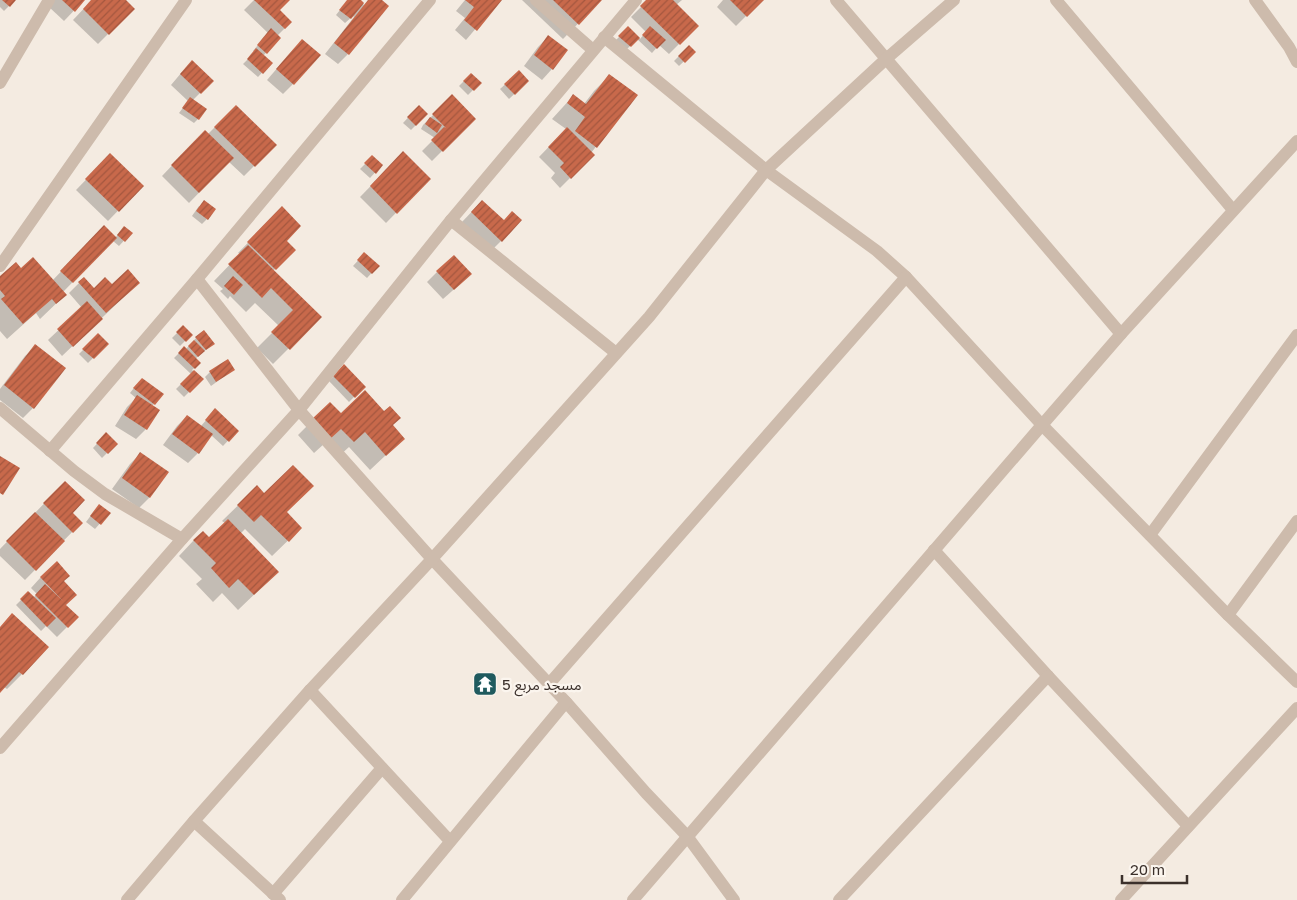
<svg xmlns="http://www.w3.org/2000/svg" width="1297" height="900" viewBox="0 0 1297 900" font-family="'Golos Text','Noto Sans Arabic',sans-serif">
	<defs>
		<pattern id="building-hatch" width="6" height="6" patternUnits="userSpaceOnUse" patternTransform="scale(1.25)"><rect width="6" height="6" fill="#c8694b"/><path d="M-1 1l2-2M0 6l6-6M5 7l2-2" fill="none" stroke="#a4573f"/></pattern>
	</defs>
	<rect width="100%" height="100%" fill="#f4ebe1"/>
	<g fill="#0003">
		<polygon points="0,0 15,0 4,11 0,7"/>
		<polygon points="53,0 84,0 64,21 48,6"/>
		<polygon points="92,0 124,0 133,9 98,44 73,20"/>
		<polygon points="254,0 288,0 279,10 291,22 277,36 280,38 263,56 271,63 258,77 243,64 255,52 253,51 268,33 244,10"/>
		<polygon points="348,0 359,0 364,5 369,0 380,0 348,54 338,64 325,54 354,17 353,16 345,23 336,15"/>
		<polygon points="465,0 500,0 466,40 455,30 465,18 456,11"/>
		<polygon points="522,0 601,0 563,39"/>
		<polygon points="648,0 682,0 676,5 697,26 669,54 659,45 652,53 637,39 625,51 615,41 628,28 640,39 646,32 631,17"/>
		<polygon points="723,0 762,0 736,26 717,7"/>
		<polygon points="548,37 566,50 552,69 542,80 524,66 538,47"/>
		<polygon points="689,46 694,52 679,66 674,61"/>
		<polygon points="292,51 293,84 283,94 267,80"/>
		<polygon points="182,72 212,81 193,100 198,119 194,123 179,113 188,101 171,85"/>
		<polygon points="519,72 528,81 509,99 500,89"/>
		<polygon points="471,74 480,83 468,95 459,86"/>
		<polygon points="610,75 636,95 591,153 593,155 560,188 551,178 555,173 539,157 566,129 552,119 573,96 584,104 594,91"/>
		<polygon points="452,96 474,119 432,161 422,151 435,138 421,129 423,125"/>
		<polygon points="236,106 275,145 244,176 229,162 189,203 162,176 205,131 208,134"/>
		<polygon points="419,106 427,114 411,130 403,123"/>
		<polygon points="403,153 429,179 386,223 360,197"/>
		<polygon points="110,155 142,186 108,221 76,190"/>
		<polygon points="372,157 381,166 370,178 360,169"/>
		<polygon points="482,201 501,241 491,251 461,223"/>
		<polygon points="199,206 207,219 202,224 192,216"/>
		<polygon points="282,208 285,241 294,250 273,271 320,317 273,364 257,348 279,326 255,303 246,312 230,296 228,299 220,291 223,289 214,281 240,254 238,253"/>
		<polygon points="120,232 131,233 119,246 113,241 63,292 65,295 40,319 36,313 7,339 0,331 0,277 21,269 52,281 94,237 115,238"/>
		<polygon points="364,254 378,266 367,278 353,266"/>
		<polygon points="437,272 460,284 443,299 427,282"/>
		<polygon points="84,278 94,289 112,286 128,293 62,356 48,340 82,308 69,293"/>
		<polygon points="183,327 191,335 180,346 172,338"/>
		<polygon points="98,335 107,344 88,363 79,354"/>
		<polygon points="196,338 213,344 195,359 200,363 192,370 202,379 184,397 176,389 191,374 174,358 184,348 186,349"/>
		<polygon points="36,346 33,408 23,418 0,400 0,389 25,356"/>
		<polygon points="344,366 364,387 349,402 329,381"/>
		<polygon points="233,370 211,386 205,377 210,372"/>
		<polygon points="137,384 154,404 152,406 146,429 136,439 115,426 127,407 136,398 130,393"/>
		<polygon points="215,410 237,431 223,446 211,435 198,453 188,463 163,445 177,426 187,416 201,426"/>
		<polygon points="340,415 391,426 403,439 370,470 349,447 338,457 325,443 314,453 298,435 313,420"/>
		<polygon points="106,434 116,444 102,458 93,448"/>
		<polygon points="140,454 167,473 149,498 139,508 112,489 130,464"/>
		<polygon points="65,482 71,513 81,523 25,580 0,556 0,549"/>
		<polygon points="257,487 301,528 272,556 245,529 240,534 262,587 238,610 222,593 213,602 196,584 202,579 179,556 194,540 209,538 225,523 222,521"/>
		<polygon points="95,510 109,513 95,529 86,522"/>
		<polygon points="41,577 62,581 64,605 77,617 57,637 46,626 41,631 16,605 28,593 33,598 37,594 31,588"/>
		<polygon points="0,628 22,674 7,689 4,687 0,691"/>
	</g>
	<g fill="url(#building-hatch)">
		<polygon points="2,0 16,0 10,7"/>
		<polygon points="62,0 85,0 75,12"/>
		<polygon points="91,0 126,0 135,9 109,35 83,9"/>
		<polygon points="254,0 290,0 280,10 292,22 285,29"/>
		<polygon points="347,0 361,0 364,3 351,19 339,10"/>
		<polygon points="368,0 382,0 389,6 349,55 334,43"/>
		<polygon points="465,0 502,0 477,31 464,20 474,7"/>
		<polygon points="553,0 602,0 579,25"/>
		<polygon points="646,0 673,0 699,26 680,45 640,6"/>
		<polygon points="730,0 764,0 747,17"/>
		<polygon points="628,26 640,38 631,47 618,36"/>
		<polygon points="650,26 666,40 657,49 642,35"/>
		<polygon points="271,28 281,38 267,54 257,45"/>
		<polygon points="548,35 568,50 553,70 534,55"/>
		<polygon points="302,39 321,55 294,85 276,69"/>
		<polygon points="689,45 696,52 685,63 678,56"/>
		<polygon points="256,48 273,63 263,74 247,59"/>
		<polygon points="192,60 214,81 201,94 180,74"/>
		<polygon points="519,70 529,81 515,95 504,84"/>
		<polygon points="471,73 482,83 474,91 463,81"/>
		<polygon points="609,74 638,95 597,148 575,131 585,117 567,103 573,94 586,104"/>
		<polygon points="452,94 476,119 443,152 431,140 444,127 446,128 432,114"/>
		<polygon points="190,97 207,109 199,120 182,108"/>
		<polygon points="236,105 277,145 255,167 214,127"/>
		<polygon points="419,105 428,114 416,126 407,117"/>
		<polygon points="430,117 442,125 437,133 425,124"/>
		<polygon points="567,127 595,155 571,179 560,167 564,163 548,147"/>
		<polygon points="205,130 234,158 199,193 171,165"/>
		<polygon points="403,151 431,179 397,214 370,186"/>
		<polygon points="110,153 144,186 119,212 85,179"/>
		<polygon points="372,155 383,165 376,174 364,163"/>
		<polygon points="204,200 216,209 208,220 196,211"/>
		<polygon points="482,200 504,220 512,211 522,220 502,242 471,212"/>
		<polygon points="282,206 301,226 287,241 296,250 276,270 247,242"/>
		<polygon points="104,225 117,238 73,283 60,271"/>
		<polygon points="124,226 133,233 125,242 117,235"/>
		<polygon points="248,245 322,317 290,350 271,332 293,310 271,288 262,298 228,264"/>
		<polygon points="364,252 380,266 372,274 357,260"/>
		<polygon points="454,255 472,274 454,290 436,271"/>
		<polygon points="33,257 67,295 56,304 52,299 23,324 1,299 5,296 0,290 0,276 16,262 21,268"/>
		<polygon points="128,269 140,283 106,313 78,282 84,277 94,288 105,277 112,284"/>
		<polygon points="233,276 243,285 234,295 224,286"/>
		<polygon points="87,301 103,319 73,347 57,329"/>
		<polygon points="183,325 193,335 186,342 176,332"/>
		<polygon points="204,330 215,344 206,350 195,337"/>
		<polygon points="98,333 109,344 94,359 82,349"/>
		<polygon points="194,340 205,351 198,357 188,346"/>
		<polygon points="35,344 66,368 34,409 4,385"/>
		<polygon points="184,346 201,363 195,369 178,353"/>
		<polygon points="228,359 235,370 216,382 209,371"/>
		<polygon points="344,364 366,387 355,398 333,376"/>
		<polygon points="194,370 204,379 190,393 180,384"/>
		<polygon points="142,378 164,394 155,405 133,388"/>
		<polygon points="365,390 384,411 390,406 401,418 393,425 405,439 386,456 365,432 354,442 341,429 330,439 312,419 330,402 341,413"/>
		<polygon points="137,395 160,410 147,430 124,415"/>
		<polygon points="215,408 239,431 229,442 205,420"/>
		<polygon points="187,415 213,434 199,454 172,434"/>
		<polygon points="106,432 118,444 108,454 96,443"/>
		<polygon points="140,452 169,472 150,498 122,478"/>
		<polygon points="0,456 20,468 3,495 0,493"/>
		<polygon points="293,465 314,486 287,512 302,528 289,542 261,515 254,522 237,505 257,485 264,493"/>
		<polygon points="65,481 85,500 73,513 83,523 73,533 43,503"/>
		<polygon points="99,504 111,513 101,525 90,516"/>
		<polygon points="35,512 65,541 36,571 6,541"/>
		<polygon points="228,519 279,572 254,595 238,579 229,588 211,568 216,563 193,540 203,531 209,537"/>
		<polygon points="57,561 70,576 64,581 77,595 66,605 79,617 68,628 35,595 45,584 63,601 40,577"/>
		<polygon points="28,591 56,618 47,627 20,599"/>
		<polygon points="12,613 49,647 23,675 19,672 0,693 0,627"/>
	</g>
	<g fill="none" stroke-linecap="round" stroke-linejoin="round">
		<g stroke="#cdbbac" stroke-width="12">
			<polyline points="536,0 593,50"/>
			<polyline points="836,0 1121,334"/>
			<polyline points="1056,0 1233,210"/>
			<polyline points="1255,0 1289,47 1297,62"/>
			<polyline points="604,37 766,170 877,251 906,277 1042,425 1228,615 1297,682"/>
			<polyline points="0,83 49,0"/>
			<polyline points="451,220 616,353"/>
			<polyline points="0,266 186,0"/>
			<polyline points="197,279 299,410 432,559 566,702 646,793 687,836 734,900"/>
			<polyline points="0,408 74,471 105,494 182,539"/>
			<polyline points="50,451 197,279 430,0"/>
			<polyline points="1150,535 1297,335"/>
			<polyline points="934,550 1048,676 1188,826"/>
			<polyline points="1228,615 1297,521"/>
			<polyline points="549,684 906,277"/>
			<polyline points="310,690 450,841"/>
			<polyline points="0,748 182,539 299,410 451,220 636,0"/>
			<polyline points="194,821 280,900"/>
			<polyline points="273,894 382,768"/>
			<polyline points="127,900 194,821 310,690 432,559 649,317 766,170 886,59 954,0"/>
			<polyline points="402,900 566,702"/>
			<polyline points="633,900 1042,425 1121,334 1297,141"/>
			<polyline points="839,900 1048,676"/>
			<polyline points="1121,900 1297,708"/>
		</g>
	</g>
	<defs>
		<symbol id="temple-square" viewBox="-11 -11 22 22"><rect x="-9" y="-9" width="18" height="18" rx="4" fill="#1f5a5e" stroke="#fbf5ee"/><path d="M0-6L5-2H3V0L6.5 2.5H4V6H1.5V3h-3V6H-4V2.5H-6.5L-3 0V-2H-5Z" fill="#fff"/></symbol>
	</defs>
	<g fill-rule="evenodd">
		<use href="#temple-square" x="471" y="670" width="28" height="28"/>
	</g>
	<g text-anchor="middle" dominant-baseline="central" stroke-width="4.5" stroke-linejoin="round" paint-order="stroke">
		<g font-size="15" fill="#3b302b" stroke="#fbf5ee" text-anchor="start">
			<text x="502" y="684">مسجد مربع 5</text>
		</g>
	</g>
	<path d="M1122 875v8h65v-8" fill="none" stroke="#3b302b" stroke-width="2.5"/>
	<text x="1130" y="875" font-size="15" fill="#3b302b" stroke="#fbf5ee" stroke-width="4" paint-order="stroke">20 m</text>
</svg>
